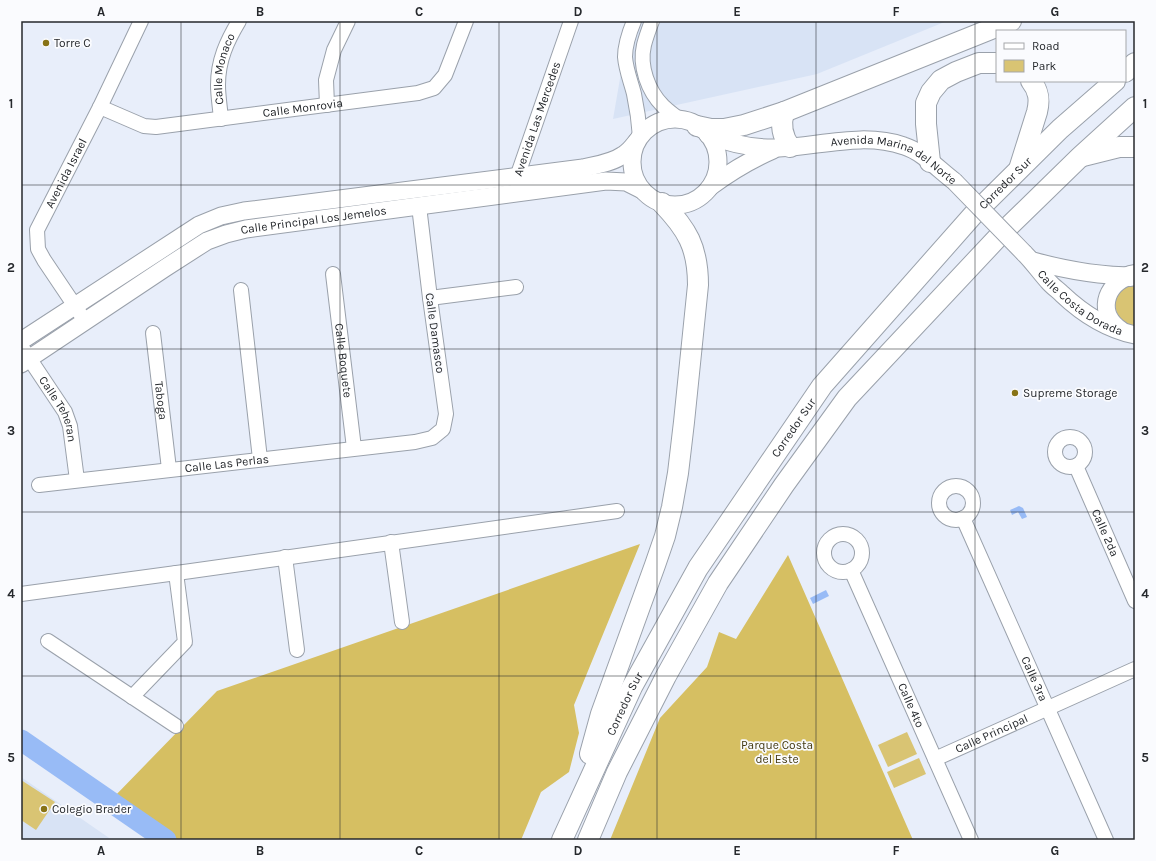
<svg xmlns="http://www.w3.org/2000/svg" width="1156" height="861" viewBox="0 0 1156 861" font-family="Karla,sans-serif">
	<rect width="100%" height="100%" fill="#e8eefa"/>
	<g fill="#d8e3f5">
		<polygon points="630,21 947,21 817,74 613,119"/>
		<polygon points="21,777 112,840 21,840"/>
	</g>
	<g fill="#d9c473">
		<path d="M 1131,283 L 1135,283 L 1135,325 L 1129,325 L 1120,320 C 1111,301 1114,294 1131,283 Z"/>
		<polygon points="907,732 917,754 888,767 878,745"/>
		<polygon points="919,758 926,774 894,788 887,772"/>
		<polygon points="21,780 55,802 36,830 21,820"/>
	</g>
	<g fill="#d6bf62">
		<polygon points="640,544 574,705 579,733 569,772 541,792 521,840 172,840 112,799 217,691"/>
		<polygon points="788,555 913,840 610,840 660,718 707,667 719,632 736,639"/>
	</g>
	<g fill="#98bbf6">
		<polygon points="1019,506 1023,508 1027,517 1022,519 1018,512 1012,515 1010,510"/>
		<polygon points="826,590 829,596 813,604 810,598"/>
	</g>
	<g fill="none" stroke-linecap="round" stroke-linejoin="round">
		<polyline stroke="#98bbf6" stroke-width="21" points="21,740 166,840"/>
		<defs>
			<g id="minor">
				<path d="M 634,21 C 629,33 625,44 625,57 C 626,70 631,82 634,94 C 637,108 639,122 640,137"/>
				<path d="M 652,21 C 649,29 646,37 644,45 C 639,66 648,91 663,106 C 668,111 674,115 680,120"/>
				<polyline points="327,105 326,80 334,50 348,21"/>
				<path id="s1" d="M 100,107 L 144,126 L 156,127 L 418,93 L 434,88 L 445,75 L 466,21"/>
				<path id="s2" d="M 221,119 C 220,107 218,96 218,85 C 218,60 227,41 239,21"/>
				<path id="s3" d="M 519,185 L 517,181 L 517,177 L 571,21"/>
				<path id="s4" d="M 333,274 L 354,448"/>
				<polyline points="241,290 260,459"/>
				<polyline points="430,298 516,287"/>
				<path id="s5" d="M 85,321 L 44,260 L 38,249 L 37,230 L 100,107 L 141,21"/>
				<path id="s6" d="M 153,333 L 169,469"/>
				<path id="s7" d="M 21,346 L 65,412 L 70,426 L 77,480"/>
				<circle cx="1070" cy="452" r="15"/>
				<path id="s8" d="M 1076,466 L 1135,601"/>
				<path id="s9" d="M 39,485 L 415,442 L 432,438 L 443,429 L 446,414 L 430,298 L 419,206"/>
				<circle cx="956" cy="503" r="17"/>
				<path id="s10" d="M 963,518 L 1106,840"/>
				<circle cx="843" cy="553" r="19"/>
				<polyline points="391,542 402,622"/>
				<polyline points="285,557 297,650"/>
				<path id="s11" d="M 851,570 L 971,840"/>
				<path d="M 21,594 C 220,568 419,538 617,511"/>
				<polyline points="48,641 176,726"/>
				<polyline points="132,697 185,642 176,573"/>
				<path id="s12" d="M 935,759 L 1135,669"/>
			</g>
			<g id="major">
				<circle cx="675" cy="162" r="43"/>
				<path id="s13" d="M 708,135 C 731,144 754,149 779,148 C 820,146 864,132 904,146 C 923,152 938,169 954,181"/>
				<path d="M 710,187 C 730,172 750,160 773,150"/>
				<path id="s14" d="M 1024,253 C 1033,262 1040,272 1048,281 C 1052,286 1058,290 1062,294 C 1083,314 1107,329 1135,335"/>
				<path d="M 1033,261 C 1066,270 1100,276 1135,276"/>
				<path d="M 1121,330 C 1097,314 1104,285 1130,276"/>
				<path d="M 21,341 L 199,225 L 221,216 L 244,211 L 583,168 C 596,165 612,163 623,155 C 629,152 633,146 637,141"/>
				<path id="s15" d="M 21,364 L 165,268 L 207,241 L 226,234 L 246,229 L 606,181 L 626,182 L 642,190"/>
			</g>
			<g id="highway">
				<polyline points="1125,72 1135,63"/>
				<path d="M 784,112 C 780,125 782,136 790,147"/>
				<polyline points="697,126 711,129 724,129 744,125 784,112 1011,21"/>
				<polyline points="1083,156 1119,147 1135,147"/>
				<polyline points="930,162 926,124 926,103 931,92 941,80 956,72 979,63 997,63"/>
				<path d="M 1020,166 L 1037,112 C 1040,100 1039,91 1031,81"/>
				<polyline points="1130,276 1135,275"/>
				<path d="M 590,754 L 601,714 L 655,565 L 665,536 L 672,507 L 678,473 L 684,422 L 698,285 C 698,247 687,229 662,203"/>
				<path id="s16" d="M 562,840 L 632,687 L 698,568 L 822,386 L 973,215 L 1060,129 L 1115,81"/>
				<polyline points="588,840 617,772 666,676 718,583 784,485 847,398 1000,235 1080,157 1135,107"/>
			</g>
		</defs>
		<use href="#minor" stroke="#9aa1ab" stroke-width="16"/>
		<use href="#major" stroke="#9aa1ab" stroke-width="19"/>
		<use href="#highway" stroke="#9aa1ab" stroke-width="22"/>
		<use href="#minor" stroke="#fff" stroke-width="14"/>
		<use href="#major" stroke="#fff" stroke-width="17"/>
		<use href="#highway" stroke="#fff" stroke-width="20"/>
		<defs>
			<polyline id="major-bridge" points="954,181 1024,253"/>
		</defs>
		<use href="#major-bridge" stroke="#9aa1ab" stroke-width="19" stroke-linecap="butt"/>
		<use href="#major-bridge" stroke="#fff" stroke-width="17"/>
	</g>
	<path fill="none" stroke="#26292d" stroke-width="1" stroke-opacity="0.55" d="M 181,21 L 181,840M 340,21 L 340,840M 499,21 L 499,840M 657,21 L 657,840M 816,21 L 816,840M 975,21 L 975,840M 21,185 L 1135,185M 21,349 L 1135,349M 21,512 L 1135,512M 21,676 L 1135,676"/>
	<g fill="#887316" stroke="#fafbfe" stroke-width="1.5">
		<circle cx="46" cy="43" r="4"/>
		<circle cx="1015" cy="393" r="4"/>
		<circle cx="44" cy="809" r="4"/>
	</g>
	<g text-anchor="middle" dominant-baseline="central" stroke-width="3.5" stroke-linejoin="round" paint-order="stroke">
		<g font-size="12" fill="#26292d" stroke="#fafbfe" text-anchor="start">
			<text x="54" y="43">Torre C</text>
			<text x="1023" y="393">Supreme Storage</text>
			<text x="52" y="809">Colegio Brader</text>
		</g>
		<g font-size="12" fill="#26292d" stroke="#fafbfe">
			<text stroke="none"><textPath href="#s2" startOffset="51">Calle Monaco</textPath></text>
			<text stroke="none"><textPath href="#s1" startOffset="208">Calle Monrovia</textPath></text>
			<text stroke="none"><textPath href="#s3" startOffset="70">Avenida Las Mercedes</textPath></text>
			<text stroke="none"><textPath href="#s13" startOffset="193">Avenida Marina del Norte</textPath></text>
			<text stroke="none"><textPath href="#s5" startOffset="169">Avenida Israel</textPath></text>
			<text stroke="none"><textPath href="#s16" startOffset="798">Corredor Sur</textPath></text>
			<text stroke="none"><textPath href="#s15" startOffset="332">Calle Principal Los Jemelos</textPath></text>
			<text stroke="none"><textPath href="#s14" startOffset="76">Calle Costa Dorada</textPath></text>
			<text transform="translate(435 333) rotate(82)">Calle Damasco</text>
			<text stroke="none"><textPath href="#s4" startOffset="87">Calle Boquete</textPath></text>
			<text stroke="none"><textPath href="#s6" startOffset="68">Taboga</textPath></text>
			<text stroke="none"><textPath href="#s7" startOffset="74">Calle Teheran</textPath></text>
			<text stroke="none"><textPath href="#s16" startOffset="474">Corredor Sur</textPath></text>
			<text stroke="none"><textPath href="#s9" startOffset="189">Calle Las Perlas</textPath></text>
			<text stroke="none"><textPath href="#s8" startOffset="73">Calle 2da</textPath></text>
			<text stroke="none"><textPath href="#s10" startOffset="176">Calle 3ra</textPath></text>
			<text stroke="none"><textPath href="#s16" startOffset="150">Corredor Sur</textPath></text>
			<text stroke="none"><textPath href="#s11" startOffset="148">Calle 4to</textPath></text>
			<text stroke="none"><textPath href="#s12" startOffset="62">Calle Principal</textPath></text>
		</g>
		<g font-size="12" fill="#443a12" stroke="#fafbfe">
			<text x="777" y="745">Parque Costa<tspan x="777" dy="14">del Este</tspan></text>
		</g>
	</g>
	<rect width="1156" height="861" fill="none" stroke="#fafbfe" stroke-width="44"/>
	<rect x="996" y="30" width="130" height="52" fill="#fafbfe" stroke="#a5a7aa"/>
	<rect x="1004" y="43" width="20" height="6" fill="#ffffff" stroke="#a5a7aa"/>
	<text x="1032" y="50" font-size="12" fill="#26292d">Road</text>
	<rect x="1004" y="60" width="20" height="12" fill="#d9c473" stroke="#a5a7aa"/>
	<text x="1032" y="70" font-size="12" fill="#26292d">Park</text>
	<rect x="22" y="22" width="1112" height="817" fill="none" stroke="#26292d" stroke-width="1.5"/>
	<g font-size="13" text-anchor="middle" font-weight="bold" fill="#26292d">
		<text x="101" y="16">A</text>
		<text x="260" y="16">B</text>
		<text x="419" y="16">C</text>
		<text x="578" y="16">D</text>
		<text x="737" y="16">E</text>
		<text x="896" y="16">F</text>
		<text x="1055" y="16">G</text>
		<text x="11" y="108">1</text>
		<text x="1145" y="108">1</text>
		<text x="11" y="272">2</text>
		<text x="1145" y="272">2</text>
		<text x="11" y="435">3</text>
		<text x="1145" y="435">3</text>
		<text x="11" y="598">4</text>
		<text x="1145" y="598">4</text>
		<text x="11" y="762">5</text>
		<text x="1145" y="762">5</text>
		<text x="101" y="855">A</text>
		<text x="260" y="855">B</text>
		<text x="419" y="855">C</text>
		<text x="578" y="855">D</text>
		<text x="737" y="855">E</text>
		<text x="896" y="855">F</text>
		<text x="1055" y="855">G</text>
	</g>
</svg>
